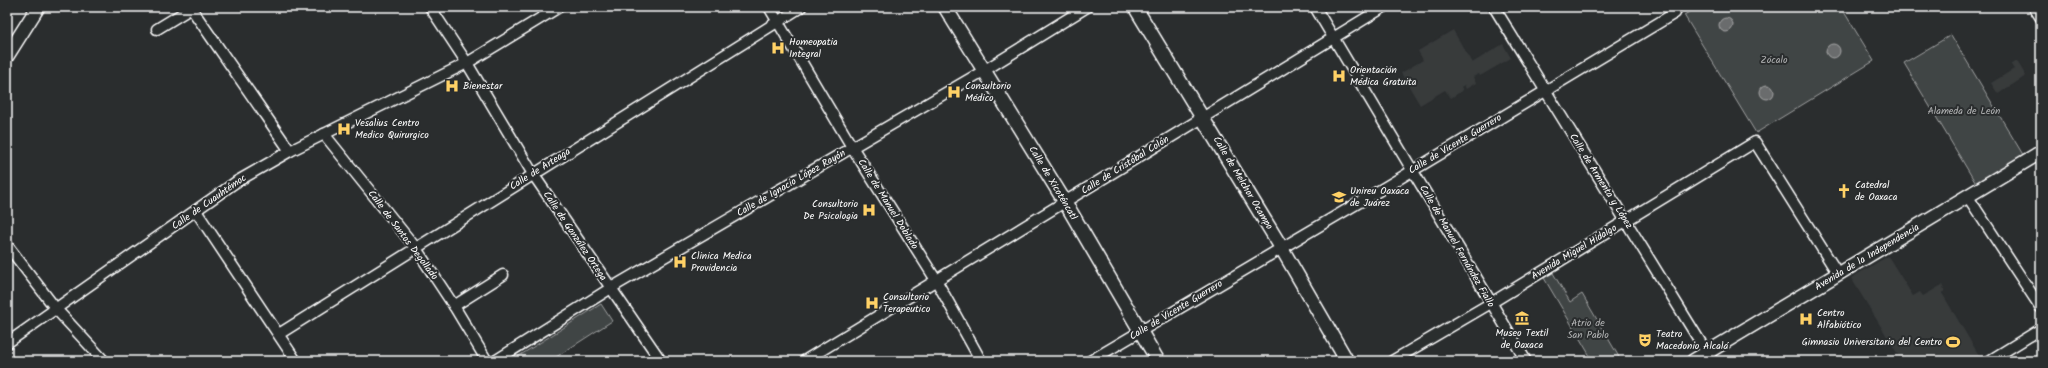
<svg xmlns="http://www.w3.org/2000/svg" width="2048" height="368" viewBox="0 0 2048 368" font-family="Kalam,sans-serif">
	<rect width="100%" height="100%" fill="#2a2d2e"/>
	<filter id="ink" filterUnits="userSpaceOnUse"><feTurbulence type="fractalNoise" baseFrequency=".025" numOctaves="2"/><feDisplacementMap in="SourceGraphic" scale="8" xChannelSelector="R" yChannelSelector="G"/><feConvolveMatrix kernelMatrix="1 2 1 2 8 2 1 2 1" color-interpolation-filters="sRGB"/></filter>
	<g filter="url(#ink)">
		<g fill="#373a3b">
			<polygon points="1453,30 1472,63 1503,44 1511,58 1480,76 1479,74 1473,77 1476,83 1466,89 1464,85 1461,87 1463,90 1451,98 1445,90 1420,105 1401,73 1423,60 1418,51"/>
			<polygon points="2017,61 2026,76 1998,94 1991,83 2014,69 2011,65"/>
			<polygon points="1888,256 1913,296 1920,292 1923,296 1942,285 1945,291 1942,293 1980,357 1974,361 1902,361 1851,278"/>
		</g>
		<g fill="#414445" stroke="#a0a2a2">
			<polygon points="1698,7 1841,7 1874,61 1756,133 1684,15"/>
			<polygon points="1951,35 2025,158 1978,187 1904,63"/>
			<polygon points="1553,273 1570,302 1582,294 1619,357 1612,361 1593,361 1544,278"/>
			<polygon points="601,304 612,321 550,361 511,361"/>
		</g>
		<g fill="#6a6c6d" stroke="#a6a7a7">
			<circle cx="1726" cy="25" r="7"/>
			<circle cx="1833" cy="51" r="7"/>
			<circle cx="1767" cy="92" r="7"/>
		</g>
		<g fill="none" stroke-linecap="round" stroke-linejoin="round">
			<defs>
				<g id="minor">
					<polyline points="430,7 467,63 533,174 661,361"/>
					<polyline points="769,7 852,147 936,280 981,361"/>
					<polyline points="1315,7 1526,361"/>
					<polyline points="1494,7 1712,361"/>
					<polyline points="2034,7 2041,18"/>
					<polyline points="191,8 290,151"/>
					<polyline points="157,29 193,7"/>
					<polyline points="324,134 415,247 454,306 487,361"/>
					<polyline points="1968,197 2041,308"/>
					<polyline points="196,211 296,361"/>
					<polyline points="7,245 56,309 104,361"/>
					<polyline points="454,306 503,275"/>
					<polyline points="279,334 801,7"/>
					<polyline points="7,343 236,182 290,151 467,63 559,7"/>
					<polyline points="495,361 611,288 985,70 1087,7"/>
					<polyline points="804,361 1384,7"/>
					<polyline points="1090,361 1387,186 1675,13 1671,7"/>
					<polyline points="1392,361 1491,303 1755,142 1838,274"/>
					<polyline points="1989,361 2041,329"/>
				</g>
				<g id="major">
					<polyline points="945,7 1065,202 1158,361"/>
					<polyline points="1135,7 1281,247 1347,361"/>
					<polyline points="7,56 38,7"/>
					<polyline points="1693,361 2041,152"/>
				</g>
			</defs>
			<use href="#minor" stroke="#fff" stroke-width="13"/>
			<use href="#major" stroke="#fff" stroke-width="16"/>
			<use href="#minor" stroke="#2a2d2e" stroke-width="10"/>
			<use href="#major" stroke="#2a2d2e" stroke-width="13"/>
		</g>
	</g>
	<defs>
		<symbol id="hospital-bare" viewBox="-9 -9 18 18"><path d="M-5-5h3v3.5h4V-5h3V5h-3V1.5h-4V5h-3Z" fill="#ffd166" stroke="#2a2d2e" stroke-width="2.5" paint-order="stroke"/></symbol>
		<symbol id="church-bare" viewBox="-9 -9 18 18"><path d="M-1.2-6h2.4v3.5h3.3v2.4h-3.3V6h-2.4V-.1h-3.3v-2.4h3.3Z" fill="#ffd166" stroke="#2a2d2e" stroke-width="2.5" paint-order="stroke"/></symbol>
		<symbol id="university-bare" viewBox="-9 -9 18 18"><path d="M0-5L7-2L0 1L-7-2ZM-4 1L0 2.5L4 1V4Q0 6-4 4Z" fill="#ffd166" stroke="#2a2d2e" stroke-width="2.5" paint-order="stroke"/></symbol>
		<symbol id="museum-bare" viewBox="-9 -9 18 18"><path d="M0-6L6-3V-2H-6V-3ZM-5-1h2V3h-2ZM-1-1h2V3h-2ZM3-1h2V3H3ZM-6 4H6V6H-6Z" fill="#ffd166" stroke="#2a2d2e" stroke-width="2.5" paint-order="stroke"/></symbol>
		<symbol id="theatre-bare" viewBox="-9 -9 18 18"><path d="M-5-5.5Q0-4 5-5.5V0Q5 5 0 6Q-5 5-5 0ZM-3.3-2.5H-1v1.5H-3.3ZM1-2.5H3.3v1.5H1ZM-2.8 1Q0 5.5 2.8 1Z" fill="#ffd166" stroke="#2a2d2e" stroke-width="2.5" paint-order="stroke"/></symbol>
		<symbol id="stadium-bare" viewBox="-9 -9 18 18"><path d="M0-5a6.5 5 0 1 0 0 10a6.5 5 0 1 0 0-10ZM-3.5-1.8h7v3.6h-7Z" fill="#ffd166" stroke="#2a2d2e" stroke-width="2.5" paint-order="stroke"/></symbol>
	</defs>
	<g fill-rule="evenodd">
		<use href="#hospital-bare" x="768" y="38" width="20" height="20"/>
		<use href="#hospital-bare" x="1329" y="66" width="20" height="20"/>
		<use href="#hospital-bare" x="442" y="76" width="20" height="20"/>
		<use href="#hospital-bare" x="944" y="82" width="20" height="20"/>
		<use href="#hospital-bare" x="334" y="119" width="20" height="20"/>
		<use href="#church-bare" x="1834" y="181" width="20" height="20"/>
		<use href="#university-bare" x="1329" y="187" width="20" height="20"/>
		<use href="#hospital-bare" x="859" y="200" width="20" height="20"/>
		<use href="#hospital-bare" x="670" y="252" width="20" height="20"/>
		<use href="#hospital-bare" x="862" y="293" width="20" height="20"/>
		<use href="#museum-bare" x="1512" y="308" width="20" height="20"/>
		<use href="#hospital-bare" x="1796" y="309" width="20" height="20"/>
		<use href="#theatre-bare" x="1635" y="330" width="20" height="20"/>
		<use href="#stadium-bare" x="1943" y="332" width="20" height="20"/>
	</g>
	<g text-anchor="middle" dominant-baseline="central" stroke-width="4" stroke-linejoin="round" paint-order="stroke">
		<g font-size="10" fill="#fff" stroke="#2a2d2e" text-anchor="start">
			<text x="789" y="42">Homeopatia<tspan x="789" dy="12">Integral</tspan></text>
			<text x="1350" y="70">Orientación<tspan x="1350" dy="12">Médica Gratuita</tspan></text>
			<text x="463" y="86">Bienestar</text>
			<text x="965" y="86">Consultorio<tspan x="965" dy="12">Médico</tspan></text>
			<text x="355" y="123">Vesalius Centro<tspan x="355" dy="12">Medico Quirurgico</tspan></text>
			<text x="1855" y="185">Catedral<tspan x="1855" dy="12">de Oaxaca</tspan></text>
			<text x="1350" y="191">Unireu Oaxaca<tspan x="1350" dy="12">de Juárez</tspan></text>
			<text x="858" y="204" text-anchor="end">Consultorio<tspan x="858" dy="12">De Psicologia</tspan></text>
			<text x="691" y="256">Clinica Medica<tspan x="691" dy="12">Providencia</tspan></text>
			<text x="883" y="297">Consultorio<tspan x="883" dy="12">Terapeutico</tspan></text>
			<text x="1817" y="313">Centro<tspan x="1817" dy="12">Alfabiótico</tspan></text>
			<text x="1522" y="333" text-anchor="middle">Museo Textil<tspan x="1522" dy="12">de Oaxaca</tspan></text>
			<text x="1656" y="334">Teatro<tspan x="1656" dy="12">Macedonio Alcalá</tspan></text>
			<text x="1942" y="342" text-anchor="end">Gimnasio Universitario del Centro</text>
		</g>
		<g font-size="10" fill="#b3b4b5" stroke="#2a2d2e">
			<text x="1774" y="60">Zócalo</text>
			<text x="1964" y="111">Alameda de León</text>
			<text x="1588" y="323">Atrio de<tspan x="1588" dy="12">San Pablo</tspan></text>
		</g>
		<g font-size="10" fill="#fff" stroke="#2a2d2e">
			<text transform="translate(1455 144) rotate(-31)">Calle de Vicente Guerrero</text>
			<text transform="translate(1125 165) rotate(-32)">Calle de Cristóbal Colón</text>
			<text transform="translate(540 169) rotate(-32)">Calle de Arteaga</text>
			<text transform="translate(1601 181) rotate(58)">Calle de Armenta y López</text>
			<text transform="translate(791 183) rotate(-30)">Calle de Ignacio López Rayón</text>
			<text transform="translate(1053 183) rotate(59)">Calle de Xicoténcatl</text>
			<text transform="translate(1243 183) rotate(59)">Calle de Melchor Ocampo</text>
			<text transform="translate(209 202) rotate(-35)">Calle de Cuauhtémoc</text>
			<text transform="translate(888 204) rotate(58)">Calle de Manuel Doblado</text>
			<text transform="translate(403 235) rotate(53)">Calle de Santos Degollado</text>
			<text transform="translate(575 236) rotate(56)">Calle de González Ortega</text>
			<text transform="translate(1457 246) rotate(60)">Calle de Manuel Fernández Fiallo</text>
			<text transform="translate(1574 252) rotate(-31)">Avenida Miguel Hidalgo</text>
			<text transform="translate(1867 257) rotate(-31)">Avenida de la Independencia</text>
			<text transform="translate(1176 310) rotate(-31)">Calle de Vicente Guerrero</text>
		</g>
	</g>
	<rect width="2048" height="368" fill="none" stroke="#2a2d2e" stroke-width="24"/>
	<rect x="12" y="12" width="2024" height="344" fill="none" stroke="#fff" stroke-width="1.5" filter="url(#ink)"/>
</svg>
